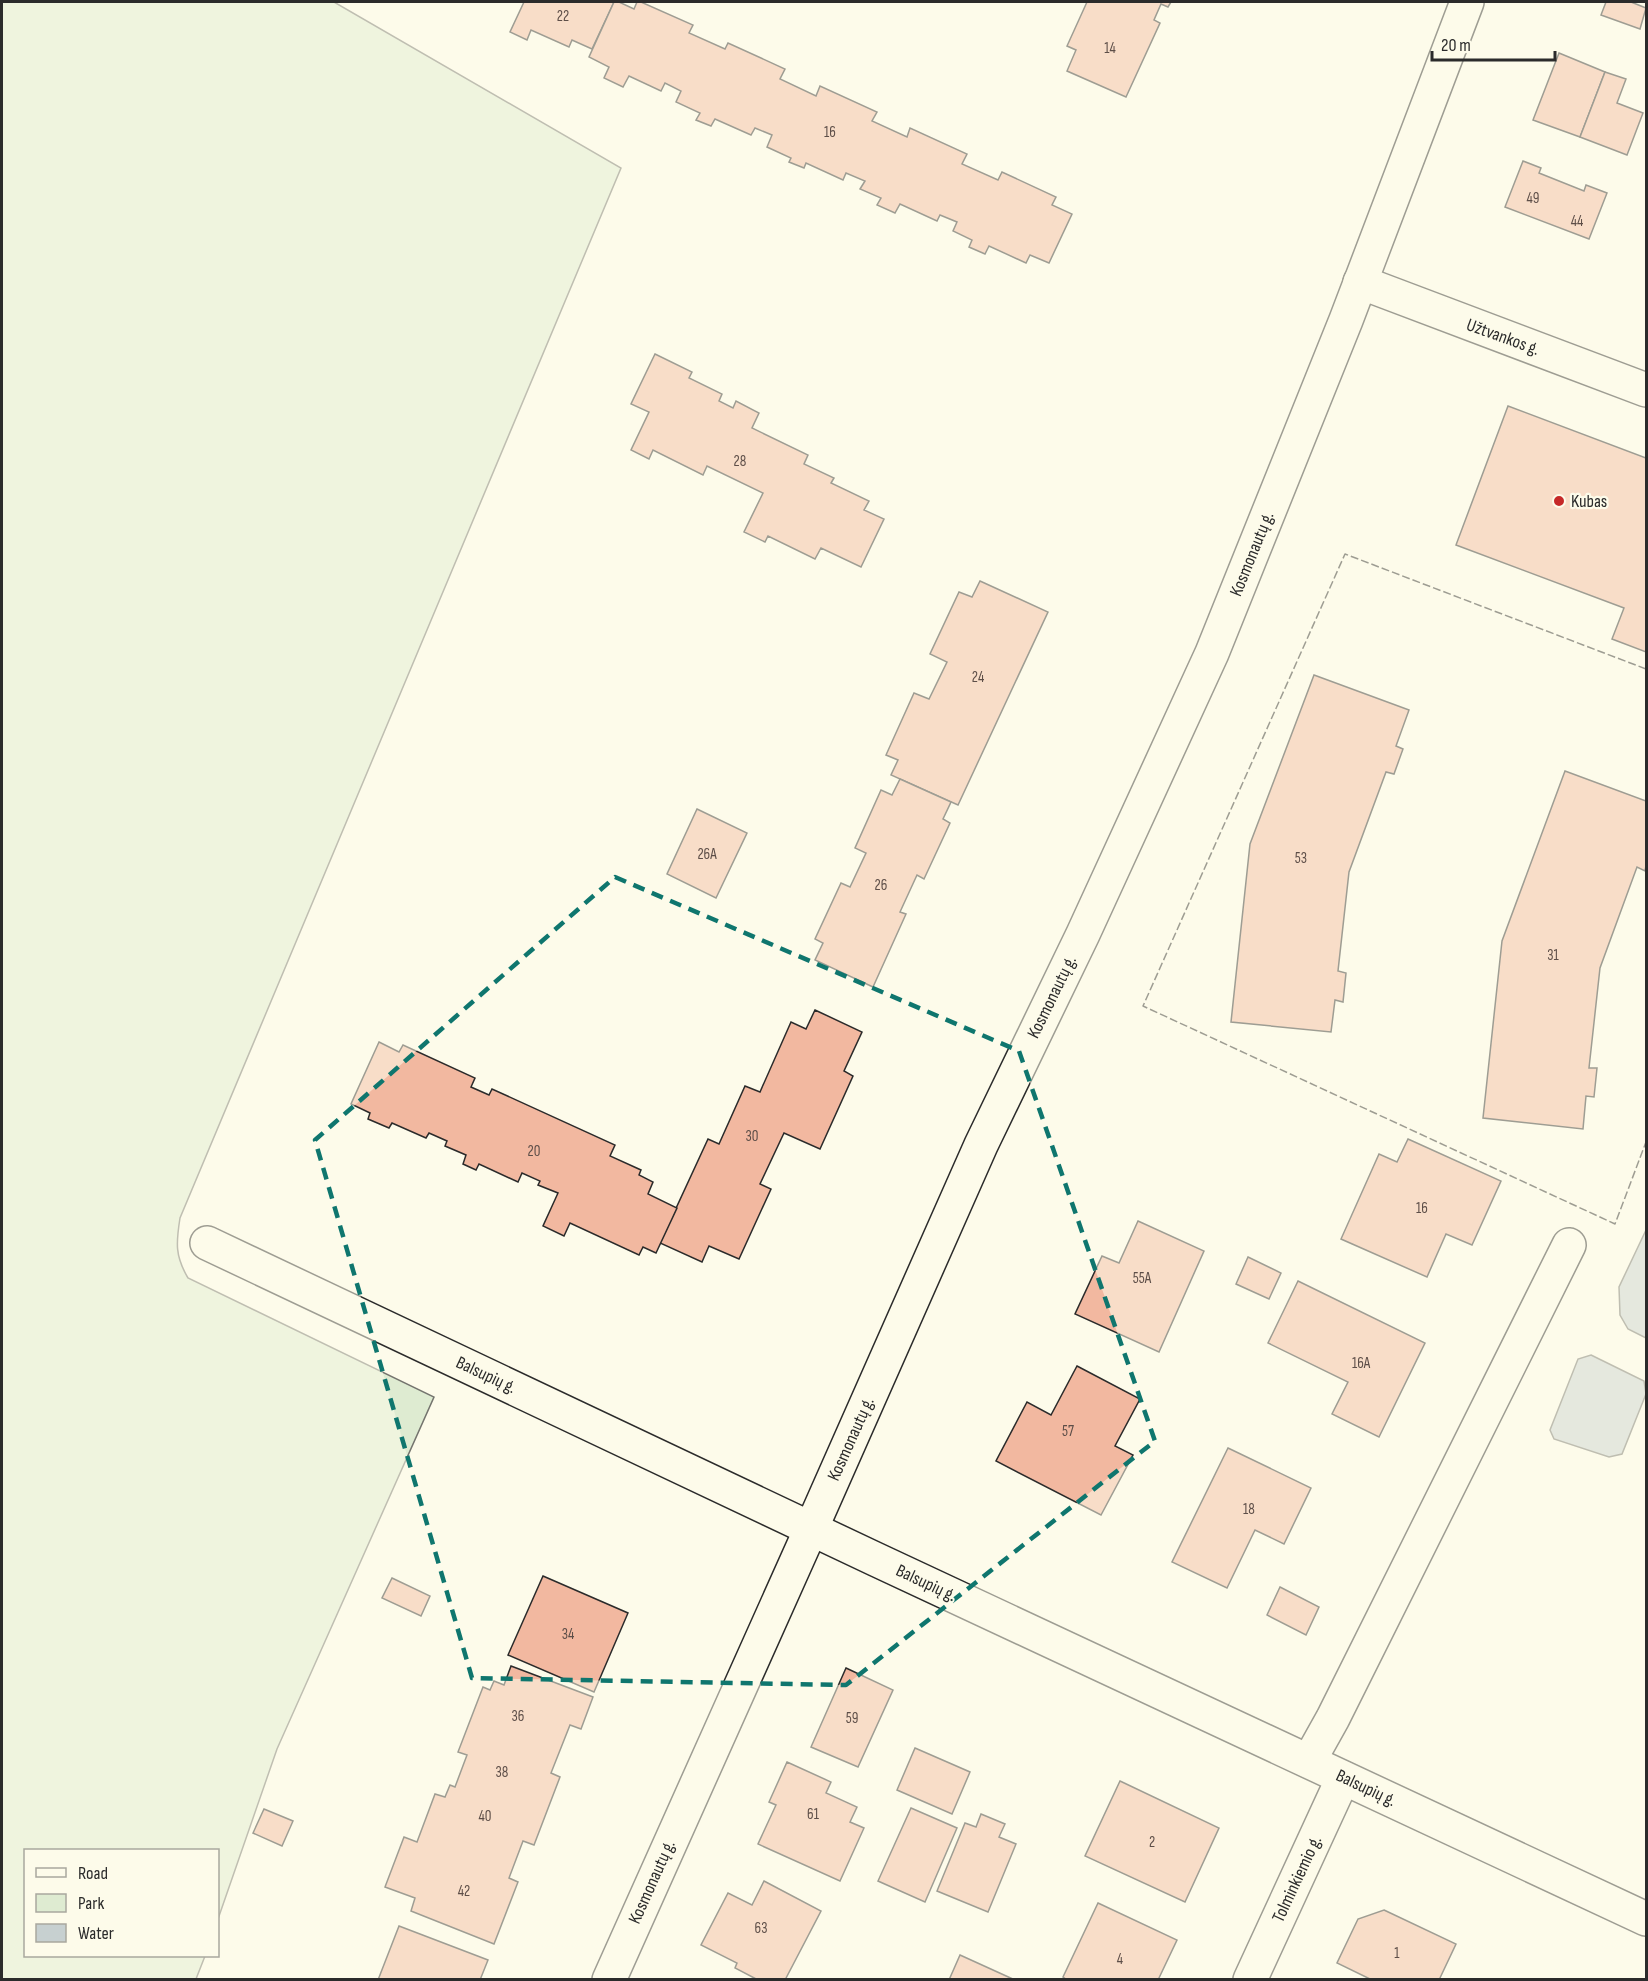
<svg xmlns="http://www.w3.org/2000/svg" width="1648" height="1981" viewBox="0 0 1648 1981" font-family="'Sofia Sans Condensed',sans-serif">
	<rect width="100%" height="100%" fill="#fdfbea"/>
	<path fill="#deebd1" stroke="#74746e" stroke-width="1.5" d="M 2,2 L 334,2 L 621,168 L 180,1218 C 176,1243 175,1256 188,1278 L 434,1397 L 277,1749 L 218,1919 L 218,1850 L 26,1850 L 26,1956 L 205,1956 L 196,1979 L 2,1979 Z"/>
	<g fill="#c7d0d0" stroke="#74746e" stroke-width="1.5">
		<polygon points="1646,1230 1646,1338 1628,1329 1620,1315 1619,1287"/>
		<polygon points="1591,1355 1644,1381 1646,1394 1622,1454 1609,1457 1554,1439 1550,1430 1578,1359"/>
	</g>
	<g fill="#f2b8a0" stroke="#2b2b2b" stroke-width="1.5">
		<polygon points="524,2 614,2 592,49 572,40 569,47 531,30 527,40 510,32"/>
		<polygon points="614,2 619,2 634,9 637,2 641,2 693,25 689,33 725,49 728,43 785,69 780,79 816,96 820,86 877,112 872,121 907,137 910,128 967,154 962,164 998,180 1002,172 1056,197 1052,205 1072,214 1049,263 1030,255 1026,263 989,246 985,254 969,247 972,240 953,231 957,222 940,215 937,221 900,204 895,213 877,205 881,198 860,189 865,181 846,173 843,180 806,163 804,168 789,162 791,158 767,147 772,135 755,128 751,135 715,119 711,126 696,120 700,113 676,102 681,91 665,83 661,91 629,76 623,87 604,78 609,67 589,57"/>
		<polygon points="1087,2 1171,2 1168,7 1161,4 1154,20 1160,23 1126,97 1067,71 1076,50 1067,46"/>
		<polygon points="1606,2 1631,2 1646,8 1640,29 1601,15"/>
		<polygon points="1559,53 1605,72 1580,137 1533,120"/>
		<polygon points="1605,72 1626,79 1617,103 1643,113 1627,155 1580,137"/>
		<polygon points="1523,161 1541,168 1539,173 1584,191 1586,185 1607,193 1589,239 1505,207"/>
		<polygon points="655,354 692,372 689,378 722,394 719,401 733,408 736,401 759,413 752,428 808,455 804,464 834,478 831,483 869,501 864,510 884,519 861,567 821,548 815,559 768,536 765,542 744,532 763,493 707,466 703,475 653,450 649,459 631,450 649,412 631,404"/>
		<polygon points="1508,406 1646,458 1646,652 1612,639 1624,608 1456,545"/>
		<polygon points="980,581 1048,612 958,805 891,775 898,760 886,755 914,693 929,699 947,662 930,654 959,592 972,597"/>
		<polygon points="1314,675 1409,710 1396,746 1403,749 1394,774 1386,772 1349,872 1338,971 1346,973 1343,1002 1335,1000 1331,1032 1231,1022 1250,844"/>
		<polygon points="1565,771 1646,801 1646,866 1645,871 1637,867 1600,968 1589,1068 1597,1068 1594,1097 1586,1096 1583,1129 1483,1118 1502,941"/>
		<polygon points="900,779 951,802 943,819 950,823 924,879 917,875 900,912 906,914 873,987 815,960 823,943 815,939 841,883 850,887 866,853 855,848 881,790 892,795"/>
		<polygon points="697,809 747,833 716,898 667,874"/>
		<polygon points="815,1010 862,1032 844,1071 853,1076 820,1149 784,1133 760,1184 771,1189 739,1259 709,1246 702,1262 660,1243 708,1139 719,1144 745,1086 760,1092 791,1022 806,1029"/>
		<polygon points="379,1042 399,1052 403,1045 475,1078 471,1087 489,1095 492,1089 615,1145 610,1156 641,1170 639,1175 653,1182 648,1194 677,1208 656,1253 643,1247 639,1255 570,1223 564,1236 543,1226 558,1193 538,1185 540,1181 522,1173 518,1182 479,1164 476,1170 463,1164 466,1155 445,1146 447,1141 429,1133 426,1138 392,1123 389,1128 368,1119 370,1113 351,1104"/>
		<polygon points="1408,1139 1501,1181 1472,1245 1446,1234 1427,1277 1341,1239 1379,1154 1397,1162"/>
		<polygon points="1138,1221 1204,1251 1159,1352 1075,1314 1102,1256 1119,1263"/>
		<polygon points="1248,1257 1281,1273 1269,1299 1236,1284"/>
		<polygon points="1298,1281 1425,1343 1379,1437 1332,1414 1348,1382 1268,1343"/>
		<polygon points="1077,1366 1140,1399 1115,1446 1133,1455 1101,1515 996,1461 1027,1402 1051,1415"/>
		<polygon points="1228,1448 1311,1488 1284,1544 1255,1530 1227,1588 1172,1562"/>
		<polygon points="543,1576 628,1613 594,1692 508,1655"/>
		<polygon points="392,1578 430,1596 421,1616 382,1598"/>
		<polygon points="1280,1587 1319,1607 1306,1635 1267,1615"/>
		<polygon points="511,1666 593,1697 581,1729 570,1725 551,1773 560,1777 534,1845 523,1841 509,1878 518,1882 494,1944 411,1911 415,1898 385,1887 404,1837 417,1842 435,1794 445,1797 450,1785 455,1787 467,1755 458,1752 483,1687 490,1690 494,1681 504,1685"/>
		<polygon points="846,1668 893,1690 858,1767 811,1747"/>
		<polygon points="915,1748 970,1772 952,1814 897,1790"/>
		<polygon points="787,1762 831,1782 826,1793 857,1807 850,1822 864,1828 840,1881 758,1844 776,1805 769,1802"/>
		<polygon points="1120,1781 1219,1828 1185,1902 1085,1856"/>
		<polygon points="911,1808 957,1828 925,1902 878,1881"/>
		<polygon points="264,1809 293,1821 282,1846 253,1833"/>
		<polygon points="981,1814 1005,1824 999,1837 1016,1844 988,1912 937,1891 965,1823 976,1827"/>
		<polygon points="764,1881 821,1911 785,1980 758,1980 735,1968 737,1963 701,1945 728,1893 752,1905"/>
		<polygon points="1098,1903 1177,1940 1158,1980 1067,1980 1063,1977"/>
		<polygon points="1384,1910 1456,1944 1439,1980 1372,1980 1337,1963 1358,1919"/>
		<polygon points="399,1926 488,1960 480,1980 378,1980"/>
		<polygon points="960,1955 1015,1980 949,1980"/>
	</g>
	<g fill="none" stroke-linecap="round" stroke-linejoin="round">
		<defs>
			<g id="minor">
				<polyline points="1360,282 1646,390"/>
				<polyline points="207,1243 875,1559 1646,1919"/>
				<polyline points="1309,1761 1333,1718 1569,1245"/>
				<polyline points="609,1980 811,1529 981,1145 1083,934 1212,653 1346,320 1467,2"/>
				<polyline points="1250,1980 1343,1778"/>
			</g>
		</defs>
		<use href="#minor" stroke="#2b2b2b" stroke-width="36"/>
		<use href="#minor" stroke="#fdfbea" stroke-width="33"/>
		<polyline stroke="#2b2b2b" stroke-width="1.5" stroke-dasharray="8 3" stroke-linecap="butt" points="1646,669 1345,554 1143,1006 1615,1224 1646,1142"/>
	</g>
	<path d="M0 0H1648V1981H0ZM 615,877 L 1019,1051 L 1155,1441 L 846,1685 L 472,1678 L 315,1140 Z" fill="#fdfbea" fill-opacity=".55" fill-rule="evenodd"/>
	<path fill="none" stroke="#0f766e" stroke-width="4.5" stroke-dasharray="12 8" stroke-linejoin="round" d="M 615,877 L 1019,1051 L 1155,1441 L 846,1685 L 472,1678 L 315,1140 Z"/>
	<circle fill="#c62828" stroke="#fdfbea" stroke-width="2" cx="1559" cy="501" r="6"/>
	<g text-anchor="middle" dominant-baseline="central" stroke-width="4.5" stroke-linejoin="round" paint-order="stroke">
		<g font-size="15" fill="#5d4e48">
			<text x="563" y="16">22</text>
			<text x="1110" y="48">14</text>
			<text x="830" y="132">16</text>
			<text x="1533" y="198">49</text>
			<text x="1577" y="221">44</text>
			<text x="740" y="461">28</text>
			<text x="978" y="677">24</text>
			<text x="707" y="854">26A</text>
			<text x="1301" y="858">53</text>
			<text x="881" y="885">26</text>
			<text x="1553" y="955">31</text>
			<text x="752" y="1136">30</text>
			<text x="534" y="1151">20</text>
			<text x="1422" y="1208">16</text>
			<text x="1142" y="1278">55A</text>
			<text x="1361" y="1363">16A</text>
			<text x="1068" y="1431">57</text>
			<text x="1249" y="1509">18</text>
			<text x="568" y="1634">34</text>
			<text x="518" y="1716">36</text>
			<text x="852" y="1718">59</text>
			<text x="502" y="1772">38</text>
			<text x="813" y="1814">61</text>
			<text x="485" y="1816">40</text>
			<text x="1152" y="1842">2</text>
			<text x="464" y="1891">42</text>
			<text x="761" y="1928">63</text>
			<text x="1397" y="1953">1</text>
			<text x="1120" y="1959">4</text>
		</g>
		<g font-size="18" fill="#2b2b2b" stroke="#fdfbea">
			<text transform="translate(1503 337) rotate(20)">Užtvankos g.</text>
			<text transform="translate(1252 554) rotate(-68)">Kosmonautų g.</text>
			<text transform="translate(1052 997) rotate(-64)">Kosmonautų g.</text>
			<text transform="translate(486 1375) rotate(25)">Balsupių g.</text>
			<text transform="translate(851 1439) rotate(-66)">Kosmonautų g.</text>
			<text transform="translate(926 1583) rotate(25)">Balsupių g.</text>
			<text transform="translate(1366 1788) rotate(25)">Balsupių g.</text>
			<text transform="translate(1297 1879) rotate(-65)">Tolminkiemio g.</text>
			<text transform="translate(652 1882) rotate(-66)">Kosmonautų g.</text>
		</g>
		<g font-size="18" fill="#2b2b2b" stroke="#fdfbea" text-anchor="start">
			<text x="1571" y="501">Kubas</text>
		</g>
	</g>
	<rect width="1648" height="1981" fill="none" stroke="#2b2b2b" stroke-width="6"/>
	<rect x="24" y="1849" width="195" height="108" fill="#fdfbea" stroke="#a9a89e" stroke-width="1.5"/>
	<rect x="36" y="1868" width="30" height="9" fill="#fdfbea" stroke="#a9a89e" stroke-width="1.5"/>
	<text x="78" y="1879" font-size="18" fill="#2b2b2b">Road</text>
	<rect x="36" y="1894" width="30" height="18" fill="#deebd1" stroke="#a9a89e" stroke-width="1.5"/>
	<text x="78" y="1909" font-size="18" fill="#2b2b2b">Park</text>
	<rect x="36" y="1924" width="30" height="18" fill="#c7d0d0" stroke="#a9a89e" stroke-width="1.5"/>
	<text x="78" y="1939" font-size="18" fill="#2b2b2b">Water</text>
	<path d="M1432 51v9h123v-9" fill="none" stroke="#2b2b2b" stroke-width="3"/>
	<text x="1441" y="51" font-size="18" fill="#2b2b2b" stroke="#fdfbea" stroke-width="4.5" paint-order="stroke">20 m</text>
</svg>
